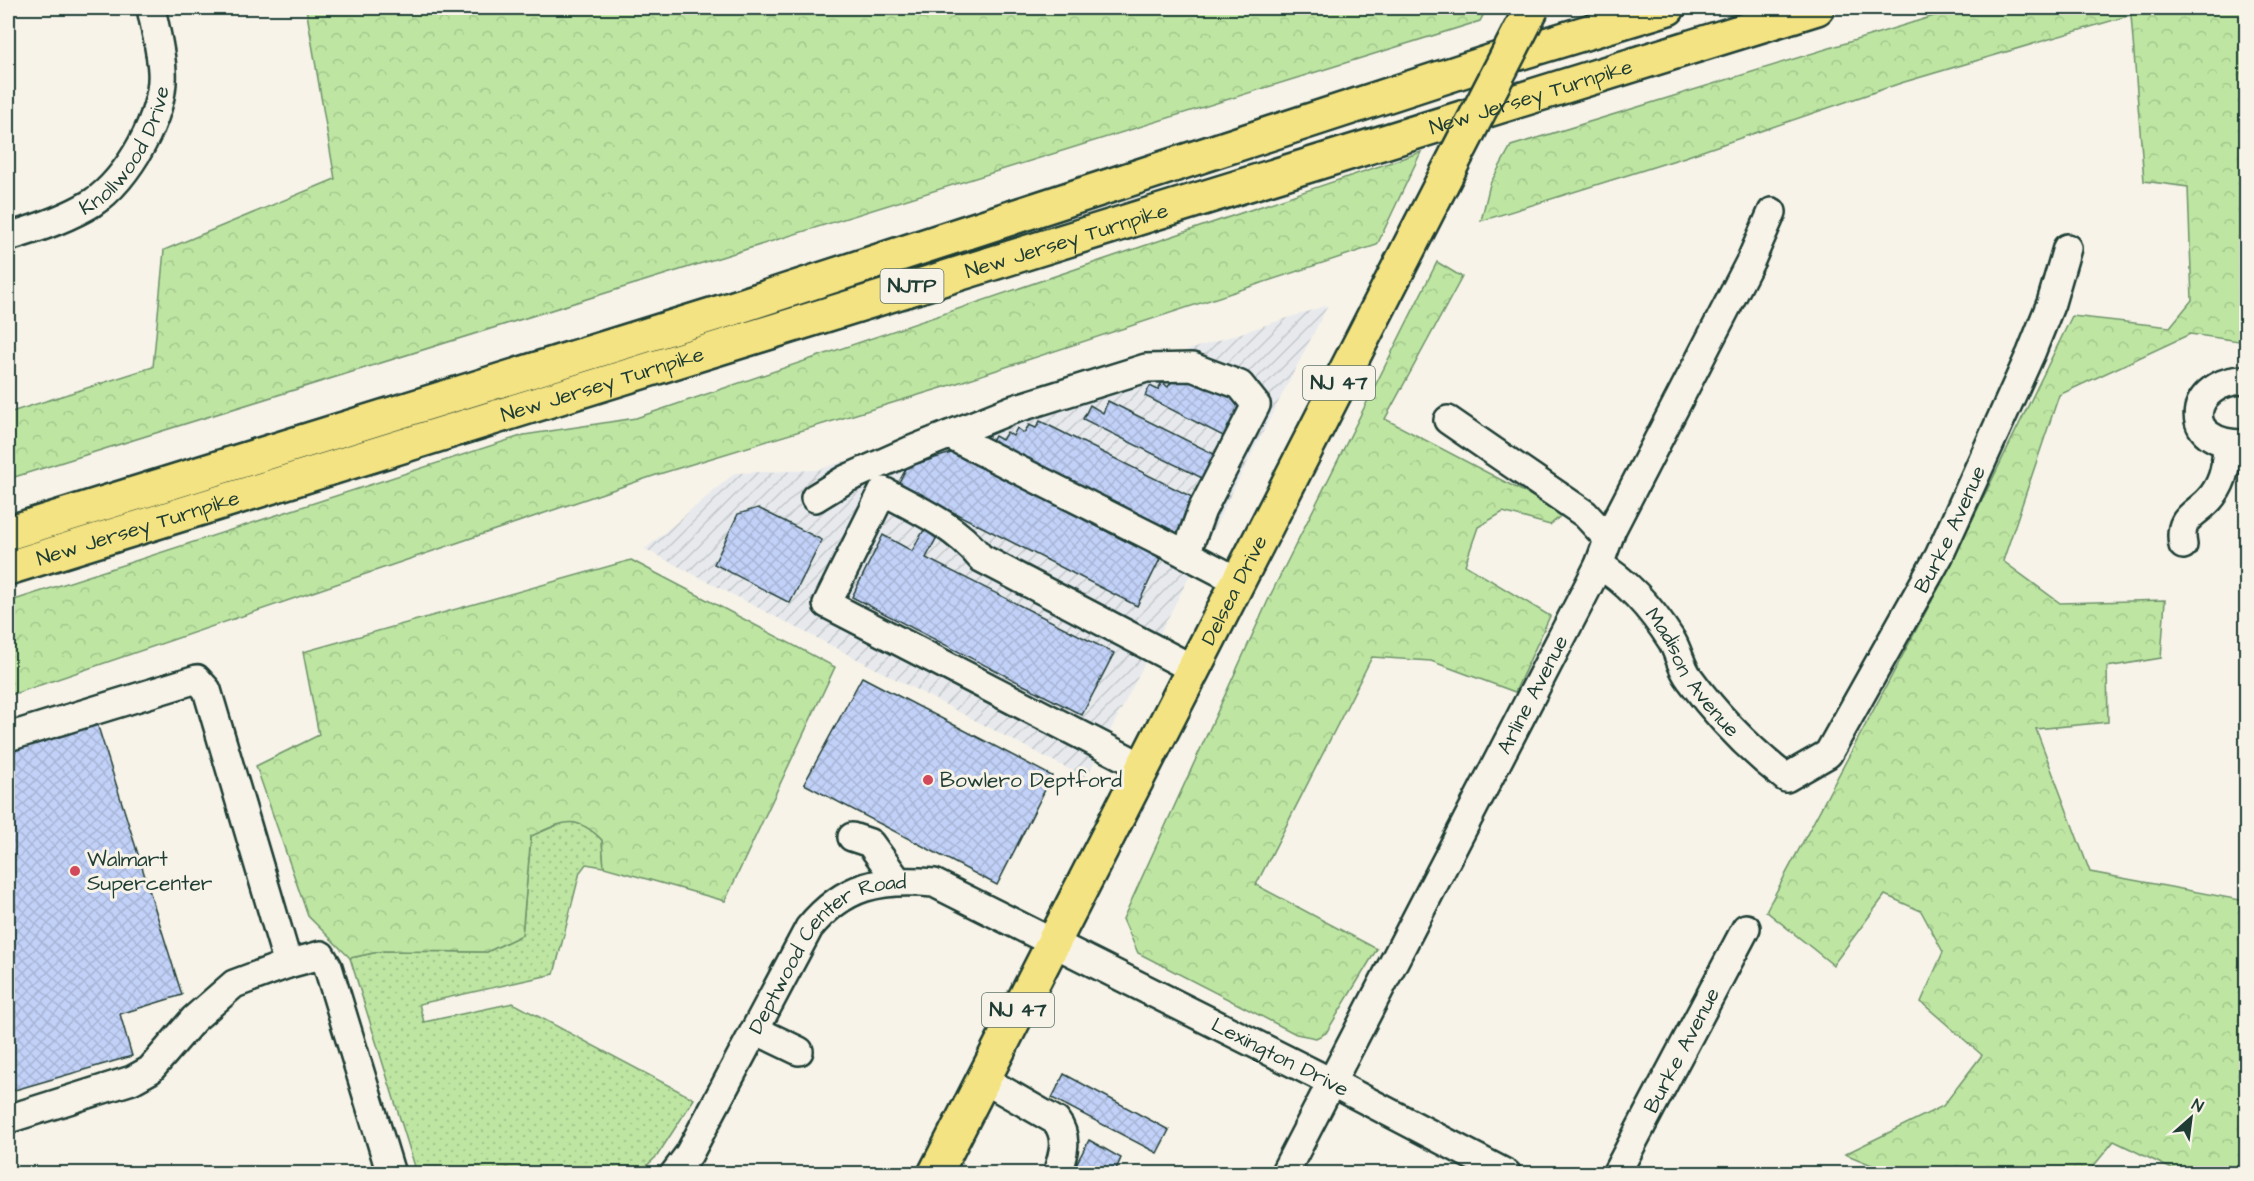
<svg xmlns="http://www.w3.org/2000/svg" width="2254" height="1181" viewBox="0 0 2254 1181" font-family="'Architects Daughter',sans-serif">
	<defs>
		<pattern id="industrial-furrows" width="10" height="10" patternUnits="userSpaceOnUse" patternTransform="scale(1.5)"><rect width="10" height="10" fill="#e7e9ed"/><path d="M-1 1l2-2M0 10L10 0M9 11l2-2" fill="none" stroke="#c6c9cc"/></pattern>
		<pattern id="grass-dots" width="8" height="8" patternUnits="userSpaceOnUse" patternTransform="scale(1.5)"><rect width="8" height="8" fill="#bee6a2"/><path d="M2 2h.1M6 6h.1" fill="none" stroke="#a3c68c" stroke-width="1.8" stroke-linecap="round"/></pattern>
		<pattern id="forest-crowns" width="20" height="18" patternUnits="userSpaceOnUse" patternTransform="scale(1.5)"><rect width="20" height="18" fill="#bee6a2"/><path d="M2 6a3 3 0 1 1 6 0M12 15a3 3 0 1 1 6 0" fill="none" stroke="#a3c68c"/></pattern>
		<pattern id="building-cross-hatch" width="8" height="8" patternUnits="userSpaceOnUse" patternTransform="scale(1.5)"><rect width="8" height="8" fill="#c2d1f8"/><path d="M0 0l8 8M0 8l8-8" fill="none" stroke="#a6b4d5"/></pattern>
	</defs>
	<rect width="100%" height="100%" fill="#f7f3e8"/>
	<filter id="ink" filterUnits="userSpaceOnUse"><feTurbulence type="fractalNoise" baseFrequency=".0167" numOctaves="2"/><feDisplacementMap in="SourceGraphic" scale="12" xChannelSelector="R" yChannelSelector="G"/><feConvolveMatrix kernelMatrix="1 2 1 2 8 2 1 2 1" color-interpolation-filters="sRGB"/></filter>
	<g filter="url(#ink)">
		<polygon fill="url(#industrial-furrows)" points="1328,305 1086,778 645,549 735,473 817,470"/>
		<polygon fill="url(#grass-dots)" stroke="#6e926b" stroke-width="1.5" points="567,821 588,826 602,840 604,867 586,864 580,872 554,974 419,1004 424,1022 513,1003 694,1099 657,1156 639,1173 417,1173 350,958 383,951 487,952 522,935 531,836"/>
		<g fill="url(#forest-crowns)" stroke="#6e926b" stroke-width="1.5">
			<polygon points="306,8 1487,8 1480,21 8,479 8,413 153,367 164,250 335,179"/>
			<polygon points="1960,8 2246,8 2246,342 2190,334 2059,395 2003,561 2060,603 2165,600 2161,658 2107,667 2108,722 2036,729 2090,872 2246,901 2246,1173 2180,1173 2114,1141 2087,1174 1891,1173 1845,1154 1943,1106 1982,1055 1921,1002 1943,952 1921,911 1885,895 1833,965 1766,911 1944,578 2072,316 2170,327 2192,300 2188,187 2144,181 2131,15 1901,83 1685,157 1481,221 1490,184 1511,146"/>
			<polygon points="1421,152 1377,245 948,386 656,475 8,696 8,602 524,435 636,418"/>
			<polygon points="1437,262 1462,277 1385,419 1564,513 1550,525 1503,512 1478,527 1465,565 1550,616 1515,692 1431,661 1372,657 1256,885 1377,949 1326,1033 1316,1038 1296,1034 1138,953 1123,919 1271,594"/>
			<path d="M 631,560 L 835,667 L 725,901 L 604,867 L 602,840 C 575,813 563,822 531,836 L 522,935 L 487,952 L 383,951 L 350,958 L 308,916 L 256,766 L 319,735 L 303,652 Z"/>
		</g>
		<g fill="url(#building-cross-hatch)" stroke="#1f3d34" stroke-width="1.5">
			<polygon points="1184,375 1243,403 1227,438 1145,396 1150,386 1158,390 1162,382 1168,387 1174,378 1181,382"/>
			<polygon points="1108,401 1216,455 1204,479 1083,419 1090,405 1103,413"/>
			<polygon points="1040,421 1194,498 1175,538 989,447 995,436 1002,440 1007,432 1013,436 1017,428 1024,433 1029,425 1036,428"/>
			<polygon points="954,452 1160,559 1137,606 898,484 907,467"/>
			<polygon points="758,508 822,540 790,603 714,564 738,514"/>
			<polygon points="928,523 940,531 926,558 1114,653 1082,715 852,597 883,535 912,551"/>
			<polygon points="862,677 1052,776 997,885 804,784"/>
			<polygon points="96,720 182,995 120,1014 132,1056 8,1092 8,747"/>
			<polygon points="1064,1074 1169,1130 1157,1153 1052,1098"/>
			<polygon points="1089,1140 1121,1158 1114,1174 1071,1174"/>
		</g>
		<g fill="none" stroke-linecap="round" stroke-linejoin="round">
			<defs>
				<g id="minor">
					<path id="s1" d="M 8,237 C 36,229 66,219 92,203 C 128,180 165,114 162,71 C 161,50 155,28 151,8"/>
					<path d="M 2246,380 C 2188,380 2177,446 2246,444"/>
					<polyline points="1448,420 1585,514 1608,539"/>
					<polyline points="949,435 1186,554"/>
					<polyline points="815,498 846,479 909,451 1011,410 1146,368 1192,367 1240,385 1256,405 1202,510 1186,554 1238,581"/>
					<path d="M 2183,545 C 2177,514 2199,515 2213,495 C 2225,479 2226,464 2227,444"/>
					<path id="s2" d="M 1599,565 C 1630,583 1653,611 1672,641 C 1679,653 1681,668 1690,679 C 1717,716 1749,749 1786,778 L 1828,754 L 1939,556 L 2031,353 L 2051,303 L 2067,248"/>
					<polyline points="8,737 197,679 207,690 288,964"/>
					<path d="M 1143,767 L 827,604 L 883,491 C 919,510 955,526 981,558 L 1193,669"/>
					<polyline points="852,837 870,843 897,880"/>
					<polyline points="755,1030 799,1051"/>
					<path d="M 983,1079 L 1056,1121 C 1069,1138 1063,1155 1057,1174"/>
					<polyline points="8,1119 132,1080 150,1070 194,1019 234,984 288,964 321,955 328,967 391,1174"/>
					<path id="s3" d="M 674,1174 L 689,1154 L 809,928 C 844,885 880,878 934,883 L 1331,1082 L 1507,1174"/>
					<path id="s4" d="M 1284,1174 L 1578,606 L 1599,565 L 1612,529 L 1751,260 L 1772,212"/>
					<path id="s5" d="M 1616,1174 L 1746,928"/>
				</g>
				<g id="major">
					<path id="s6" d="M 935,1174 L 1441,185"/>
				</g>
				<g id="highway">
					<polyline points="8,533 731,309 1502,58 1668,8"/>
					<path id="s7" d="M 8,568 L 1817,8"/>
				</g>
			</defs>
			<use href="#minor" stroke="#1f3d34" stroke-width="32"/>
			<use href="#major" stroke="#1f3d34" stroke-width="38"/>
			<use href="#highway" stroke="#1f3d34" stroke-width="38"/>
			<use href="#minor" stroke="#f7f3e8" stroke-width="27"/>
			<use href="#major" stroke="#f4e382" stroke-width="33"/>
			<use href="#highway" stroke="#f4e382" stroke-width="33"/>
			<defs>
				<polyline id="major-bridge" points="1441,185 1532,8"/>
			</defs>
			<use href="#major-bridge" stroke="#1f3d34" stroke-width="38" stroke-linecap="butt"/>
			<use href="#major-bridge" stroke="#f4e382" stroke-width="33"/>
		</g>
	</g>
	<g fill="#d1495b" stroke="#f7f3e8" stroke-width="2">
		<circle cx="928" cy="780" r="6"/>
		<circle cx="75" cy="871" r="6"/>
	</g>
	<g text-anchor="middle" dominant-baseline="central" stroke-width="6" stroke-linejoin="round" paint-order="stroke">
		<g fill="#f7f3e8" stroke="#60746a" stroke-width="1.5">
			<rect x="880.5" y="269" width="63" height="34" rx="4.5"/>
			<rect x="1303" y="366" width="72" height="34" rx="4.5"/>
			<rect x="982" y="993" width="72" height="34" rx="4.5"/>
		</g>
		<g font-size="20" font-weight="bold" fill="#1f3d34">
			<text x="912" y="286">NJTP</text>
			<text x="1339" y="383">NJ 47</text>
			<text x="1018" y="1010">NJ 47</text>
		</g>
		<g font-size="21" fill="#1f3d34" stroke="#f7f3e8">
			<text stroke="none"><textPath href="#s7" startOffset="1594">New Jersey Turnpike</textPath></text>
			<text stroke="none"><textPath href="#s1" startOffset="154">Knollwood Drive</textPath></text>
			<text stroke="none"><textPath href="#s7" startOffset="1108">New Jersey Turnpike</textPath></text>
			<text stroke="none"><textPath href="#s7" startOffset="622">New Jersey Turnpike</textPath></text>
			<text stroke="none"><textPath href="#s7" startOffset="136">New Jersey Turnpike</textPath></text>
			<text stroke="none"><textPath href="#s2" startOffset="591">Burke Avenue</textPath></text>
			<text stroke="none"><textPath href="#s6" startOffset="656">Delsea Drive</textPath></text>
			<text stroke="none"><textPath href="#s2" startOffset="144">Madison Avenue</textPath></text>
			<text stroke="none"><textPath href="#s4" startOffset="540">Arline Avenue</textPath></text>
			<text stroke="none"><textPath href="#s3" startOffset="278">Deptwood Center Road</textPath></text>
			<text stroke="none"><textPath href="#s5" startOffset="140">Burke Avenue</textPath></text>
			<text stroke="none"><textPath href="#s3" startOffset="808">Lexington Drive</textPath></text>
		</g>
		<g font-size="21" fill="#1f3d34" stroke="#f7f3e8" text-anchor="start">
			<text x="940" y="780">Bowlero Deptford</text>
			<text x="87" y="859">Walmart<tspan x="87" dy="24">Supercenter</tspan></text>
		</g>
	</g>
	<rect width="2254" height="1181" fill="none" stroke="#f7f3e8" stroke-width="30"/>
	<rect x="15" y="15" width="2224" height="1151" fill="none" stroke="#1f3d34" stroke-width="2" filter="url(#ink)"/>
	<g transform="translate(2191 1118) rotate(28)" stroke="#f7f3e8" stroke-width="4.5" paint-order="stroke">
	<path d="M0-4.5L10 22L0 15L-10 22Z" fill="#1f3d34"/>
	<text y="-9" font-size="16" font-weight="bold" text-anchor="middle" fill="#1f3d34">N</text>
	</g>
</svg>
